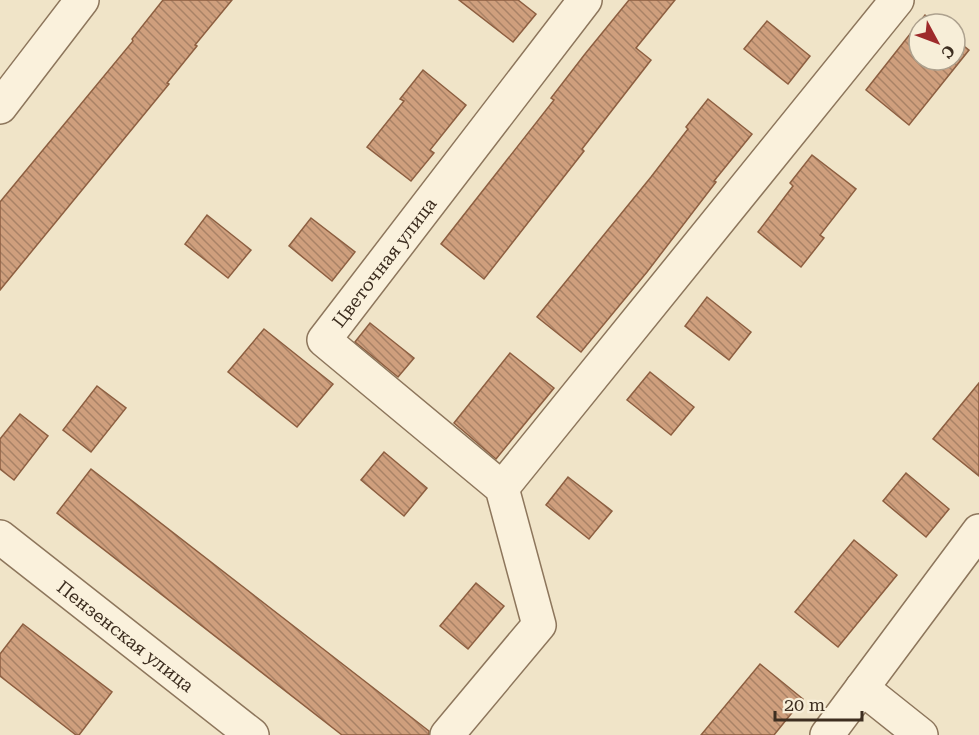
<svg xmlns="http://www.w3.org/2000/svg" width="979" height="735" viewBox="0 0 979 735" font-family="'Roboto Serif',serif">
	<defs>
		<pattern id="building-back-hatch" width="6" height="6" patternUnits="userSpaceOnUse" patternTransform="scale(1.5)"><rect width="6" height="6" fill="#cf9f7d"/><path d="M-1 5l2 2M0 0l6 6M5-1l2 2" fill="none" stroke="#a98266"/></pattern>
	</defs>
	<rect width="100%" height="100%" fill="#f0e4c8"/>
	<g fill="url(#building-back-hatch)" stroke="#8d5f41" stroke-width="1.5">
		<polygon points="163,0 232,0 195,45 197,46 167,83 169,84 0,290 0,202 133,41 132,39"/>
		<polygon points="459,0 518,0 536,14 513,42"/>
		<polygon points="629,0 675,0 636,48 651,60 582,149 584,151 484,279 441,244 554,100 551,98 585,54"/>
		<polygon points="925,15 936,24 919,24 919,60 955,60 955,39 969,50 909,125 866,90"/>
		<polygon points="767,21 810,56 788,84 744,49"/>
		<polygon points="423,70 466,105 430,150 434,153 411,181 367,147 404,101 400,99"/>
		<polygon points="708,99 752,134 714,181 716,182 647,272 581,352 537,317 651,177 688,129 686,127"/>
		<polygon points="812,155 856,189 820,235 824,238 801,267 758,232 793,186 790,183"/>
		<polygon points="207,215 251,250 228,278 185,244"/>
		<polygon points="311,218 355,252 332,281 289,246"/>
		<polygon points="707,297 751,332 729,360 685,326"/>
		<polygon points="370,323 414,358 398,377 355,342"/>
		<polygon points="264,329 333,384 297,427 228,372"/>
		<polygon points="510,353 554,388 496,459 454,423"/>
		<polygon points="650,372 694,407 671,435 627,400"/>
		<polygon points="979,383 979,476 933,439"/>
		<polygon points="97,386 126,408 91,452 63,430"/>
		<polygon points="20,414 48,436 14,480 0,469 0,439"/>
		<polygon points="384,452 427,488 404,516 361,480"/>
		<polygon points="91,469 429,731 429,735 342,735 57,513"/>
		<polygon points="906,473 949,509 926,537 883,501"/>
		<polygon points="568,477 612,511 589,539 546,505"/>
		<polygon points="854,540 897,575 838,647 795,612"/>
		<polygon points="476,583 504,606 468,649 440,626"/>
		<polygon points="23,624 112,692 79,735 76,735 0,676 0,654"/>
		<polygon points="760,664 803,699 774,735 701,735"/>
	</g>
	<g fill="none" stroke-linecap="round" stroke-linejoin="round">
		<defs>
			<g id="minor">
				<polyline points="0,107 82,0"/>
				<polyline points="502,488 897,0"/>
				<path id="s1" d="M 0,537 L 252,735"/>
				<polyline points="862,688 921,735"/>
				<path id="s2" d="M 447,735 L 539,625 L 502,488 L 324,340 L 585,0"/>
				<polyline points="827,735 979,531"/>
			</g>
		</defs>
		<use href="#minor" stroke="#8d765c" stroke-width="36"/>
		<use href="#minor" stroke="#faf1dc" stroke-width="33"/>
	</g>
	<g text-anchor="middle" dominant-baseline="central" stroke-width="6" stroke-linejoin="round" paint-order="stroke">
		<g font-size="18" fill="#3d2e20" stroke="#f7eed8">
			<text stroke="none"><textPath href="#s2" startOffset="615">Цветочная улица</textPath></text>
			<text stroke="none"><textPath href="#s1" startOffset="160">Пензенская улица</textPath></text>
		</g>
	</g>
	<g transform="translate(937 42) rotate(131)"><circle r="28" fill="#f7eed8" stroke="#ada18e" stroke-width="1.5"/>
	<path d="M0-4.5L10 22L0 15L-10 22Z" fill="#9e2a2b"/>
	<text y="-9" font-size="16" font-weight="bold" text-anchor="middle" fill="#3d2e20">С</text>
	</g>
	<path d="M775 711v9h87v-9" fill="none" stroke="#3d2e20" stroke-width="3"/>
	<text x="784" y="711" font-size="18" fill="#3d2e20" stroke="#f7eed8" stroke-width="4.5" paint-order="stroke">20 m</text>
</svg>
